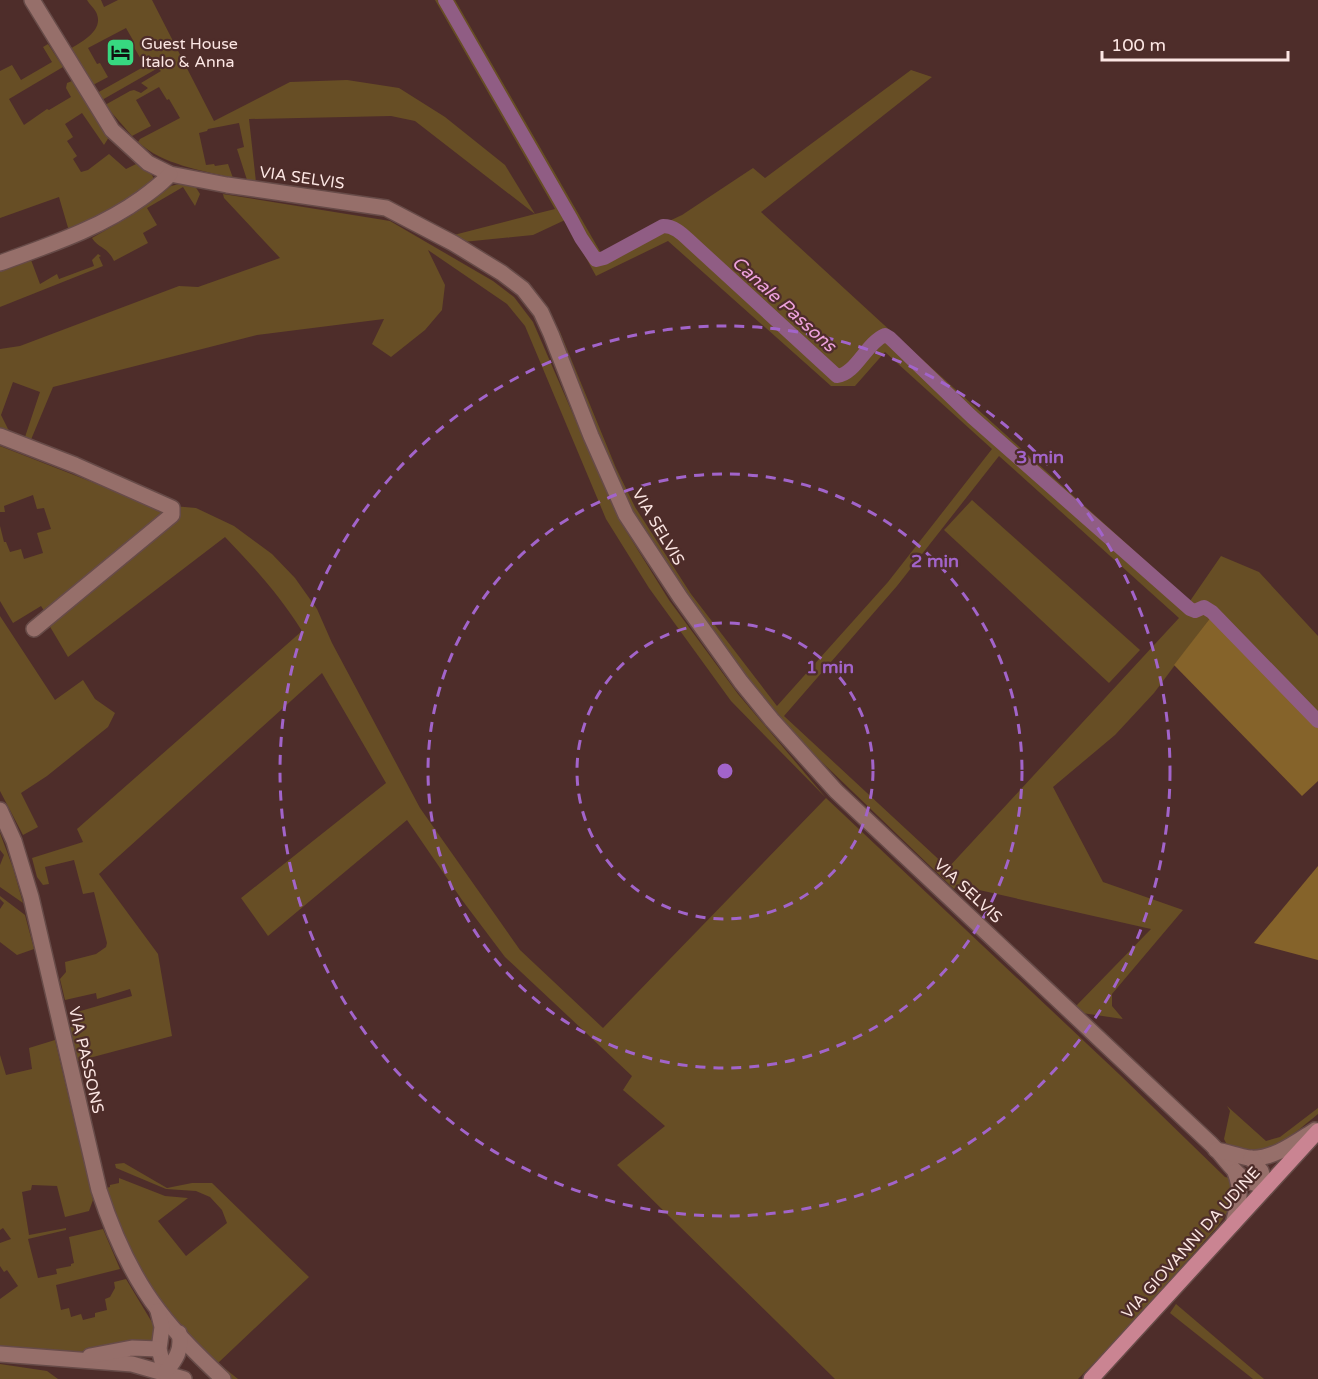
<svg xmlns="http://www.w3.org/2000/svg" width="1318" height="1379" viewBox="0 0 1318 1379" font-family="'Varela Round',sans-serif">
	<rect width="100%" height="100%" fill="#4e2d2a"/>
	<g fill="#674e25" fill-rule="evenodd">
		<path d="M 87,0 L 101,0 L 104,7 L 118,0 L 152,0 L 214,121 L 290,82 L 347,80 L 399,88 L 445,117 L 505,165 L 535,214 L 555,209 L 435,0 L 455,0 L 601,253 L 682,215 L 753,168 L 765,178 L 911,70 L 932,77 L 761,212 L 883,324 L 1190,601 L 1221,556 L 1259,572 L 1318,636 L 1318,726 L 1211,617 L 1154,693 L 1115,735 L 1053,787 L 1103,882 L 1183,910 L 1112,994 L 1112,1006 L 1123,1019 L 1082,1013 L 1076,1006 L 1151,929 L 957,885 L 954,889 L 802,743 L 714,636 L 627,506 L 543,308 L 560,332 L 616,468 L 635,507 L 691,594 L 777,706 L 888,582 L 992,449 L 885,352 L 855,386 L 831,386 L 668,241 L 596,276 L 565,220 L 533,235 L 463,242 L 450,236 L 535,214 L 415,121 L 391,116 L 249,119 L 256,182 L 247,180 L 237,149 L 244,147 L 239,123 L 208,129 L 207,131 L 199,133 L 206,165 L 214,164 L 215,166 L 228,164 L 233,178 C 201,170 163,165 138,142 L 140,139 L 180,118 L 169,99 L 167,100 L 159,87 L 136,100 L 151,126 L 132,136 L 105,105 L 130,91 L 134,90 L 141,93 L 148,88 L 141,83 L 161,71 L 158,68 L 102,100 L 97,93 L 145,66 L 132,44 L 134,42 L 126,28 L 88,48 L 97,64 L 100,63 L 108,77 L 93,85 L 70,49 C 82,42 105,30 96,12 C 94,8 89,4 87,0 ZM 999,456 L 1179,618 L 948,868 L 784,716 L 897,586 Z"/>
		<polygon points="48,44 63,67 9,99 24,125 47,109 49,110 71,97 66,88 67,83 72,81 109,137 104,145 82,113 65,124 73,137 67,141 77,156 73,159 81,172 88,170 109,154 126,169 138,163 152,175 154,179 125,201 69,231 59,197 0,218 0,71 12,65 21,80 52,62 43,47"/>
		<path d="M 179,184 L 195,186 L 200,194 L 195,206 L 183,187 L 147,208 L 157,225 L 143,233 L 148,243 L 114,261 C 107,246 99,249 92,238 L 132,215 L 171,186 Z"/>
		<path d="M 223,194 L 390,221 L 493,281 L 514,297 L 533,322 L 618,518 L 669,600 L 738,694 L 826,798 L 1120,1075 L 1225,1177 L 1234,1179 L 1232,1205 L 1218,1226 L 1112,1345 L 1078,1379 L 835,1379 L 617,1165 L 665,1126 L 623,1090 L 632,1076 L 505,957 L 462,900 L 407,820 L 268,936 L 241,898 L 386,783 L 322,673 L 99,874 L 158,954 L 172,1036 L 78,1061 L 70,1027 L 79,1021 L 77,1012 L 132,996 L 130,989 L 97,999 L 96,993 L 65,1000 L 60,979 L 66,972 L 65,962 L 96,954 L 106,947 L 107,943 L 94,892 L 83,894 L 74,860 L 45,867 L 49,884 L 43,885 L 37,877 L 32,858 L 83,842 L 77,829 L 302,631 C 280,596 254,567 225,537 L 68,657 L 49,625 L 173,506 L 196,508 L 234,526 L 272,554 L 295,578 L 317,609 L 332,643 L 420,808 L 520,950 L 603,1028 L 826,798 L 731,701 L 649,588 L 606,519 L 525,326 L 507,304 L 428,250 L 445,285 L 442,310 L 425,330 L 391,357 L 372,344 L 384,319 L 257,335 L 53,387 L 30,442 L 24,440 L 40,392 L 13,382 L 1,415 L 10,433 L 0,429 L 0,349 L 20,346 L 179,286 L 198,287 L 280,258 L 224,198 Z"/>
		<polygon points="98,254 101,256 99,257 103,266 0,307 0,272 31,260 40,284 57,274 59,279 94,266 92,260"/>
		<polygon points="0,446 166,511 45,612 41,606 13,623 0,601 0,526 4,542 6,542 10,552 21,549 24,559 43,553 37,533 51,529 44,508 37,509 33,495 4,506 5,512 0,512"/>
		<polygon points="972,500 1140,650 1109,683 944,530"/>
		<polygon points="0,616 55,700 83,680 95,699 115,713 108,727 47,776 21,793 38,827 23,835 0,791"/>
		<polygon points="0,833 13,868 23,903 0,887 0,865 4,855 0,850"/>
		<polygon points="0,896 25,915 34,949 17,955 0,942 0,909 4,903 0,899"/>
		<path d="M 55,1040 L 93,1200 L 89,1211 L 65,1217 L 57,1186 L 32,1185 L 31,1190 L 22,1192 L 29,1235 L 66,1228 L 66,1230 L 28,1239 L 38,1278 L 57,1274 L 56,1269 L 71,1266 L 71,1264 L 74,1263 L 69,1237 L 103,1229 L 120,1269 L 56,1285 L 61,1310 L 69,1308 L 71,1317 L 81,1314 L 83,1320 L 95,1317 L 95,1313 L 107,1310 L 105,1299 L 110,1297 L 115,1288 L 114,1282 L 126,1279 L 153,1324 L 156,1325 C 156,1335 155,1342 145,1345 L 105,1345 L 81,1352 L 10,1352 L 0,1350 L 0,1299 L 18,1286 L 7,1270 L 4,1272 L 0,1266 L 0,1243 L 11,1239 L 3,1228 L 0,1230 L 0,1055 L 6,1075 L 32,1069 L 29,1048 Z"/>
		<path d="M 1227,1106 L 1266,1141 L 1280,1137 L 1318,1108 L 1318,1114 C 1289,1137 1264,1165 1226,1143 L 1224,1139 L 1230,1111 Z"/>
		<path d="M 124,1163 L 167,1188 L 192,1183 L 212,1183 L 309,1277 L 218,1363 L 238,1379 L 230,1379 C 216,1365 200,1352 187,1337 C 149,1294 123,1243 106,1188 L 110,1187 L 110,1185 L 119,1183 L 119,1178 L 165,1196 L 188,1198 L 158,1221 L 186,1256 L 227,1223 L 222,1210 L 210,1197 L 196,1191 L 166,1189 L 116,1168 L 115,1164 Z"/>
		<polygon points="1176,1304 1264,1379 1253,1379 1170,1313"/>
		<polygon points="0,1364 47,1371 58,1379 0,1379"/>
	</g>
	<g fill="#85632a">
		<polygon points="1211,617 1318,726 1318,781 1302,796 1174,665"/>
		<polygon points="1318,866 1318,960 1254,943"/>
	</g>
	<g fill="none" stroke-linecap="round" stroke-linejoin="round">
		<path stroke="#905d84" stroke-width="14" d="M 445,0 L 571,219 L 581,238 L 596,260 L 604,258 L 663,226 C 676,226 684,236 693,244 L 837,376 C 856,374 866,343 885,335 L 890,338 L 972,417 L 1190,609 L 1195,611 L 1204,607 L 1212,612 L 1318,721"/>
		<defs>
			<g id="minor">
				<path d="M 32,0 L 112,130 L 148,163 L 170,174 L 227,185 L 386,208 L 453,243 L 502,273 L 523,289 L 541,312 L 551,334 L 591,436 L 626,515 L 680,597 L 741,682 L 772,720 L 836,791 L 1211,1144 C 1233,1166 1234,1179 1266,1187"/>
				<path d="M 0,263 C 49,245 99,229 142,198 C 152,190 162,184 170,174"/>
				<polyline points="0,436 75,465 172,508 172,515 34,629"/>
				<path d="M 0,810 L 14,841 L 31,897 L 99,1190 C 113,1233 131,1275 159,1311 C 177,1335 201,1358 223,1379"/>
				<path d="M 1216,1150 C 1227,1152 1238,1156 1249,1158 C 1273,1160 1296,1142 1315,1130"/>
				<polyline points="1251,1158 1261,1171 1266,1187"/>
				<path d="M 1233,1224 C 1238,1204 1243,1192 1235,1172"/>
				<polyline points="158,1311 162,1327 159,1349 165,1373"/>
				<polyline points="0,1354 132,1364 184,1379"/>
				<polyline points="90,1356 132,1348 159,1349"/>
				<path d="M 165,1373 C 175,1360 183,1350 179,1333"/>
			</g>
			<polyline id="major" points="1091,1379 1318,1131"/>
		</defs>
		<use href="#minor" stroke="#674b48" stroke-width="18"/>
		<use href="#major" stroke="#674b48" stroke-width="18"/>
		<use href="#minor" stroke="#966f6a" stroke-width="15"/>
		<use href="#major" stroke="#ca8492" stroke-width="15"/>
	</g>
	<g fill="none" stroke="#a264ca" stroke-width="3" stroke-dasharray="10 8">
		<circle cx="725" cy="771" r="148"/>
		<circle cx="725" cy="771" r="297"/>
		<circle cx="725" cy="771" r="445"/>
	</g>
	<defs>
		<symbol id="hotel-square" viewBox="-11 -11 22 22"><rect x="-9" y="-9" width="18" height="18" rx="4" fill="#37d880" stroke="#4e2d2a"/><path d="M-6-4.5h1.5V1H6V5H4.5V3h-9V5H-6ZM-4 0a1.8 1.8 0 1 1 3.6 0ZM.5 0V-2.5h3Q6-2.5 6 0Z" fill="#111"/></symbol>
	</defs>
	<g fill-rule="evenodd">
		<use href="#hotel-square" x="104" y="36" width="33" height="33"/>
	</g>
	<g text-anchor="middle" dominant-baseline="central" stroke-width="4.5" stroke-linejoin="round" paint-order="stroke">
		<g font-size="16" fill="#fce6e3" stroke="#4e2d2a" text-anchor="start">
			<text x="141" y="44">Guest House<tspan x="141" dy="18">Italo &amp; Anna</tspan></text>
		</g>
		<g font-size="16" fill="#fce6e3" stroke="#4e2d2a">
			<text transform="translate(302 178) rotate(8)">VIA SELVIS</text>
			<text transform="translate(658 527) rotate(59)">VIA SELVIS</text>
			<text transform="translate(968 891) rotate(43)">VIA SELVIS</text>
			<text transform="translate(86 1060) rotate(77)">VIA PASSONS</text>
			<text transform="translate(1191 1243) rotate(-48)">VIA GIOVANNI DA UDINE</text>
		</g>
		<g font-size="18" font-style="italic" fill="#eda1db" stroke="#4e2d2a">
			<text transform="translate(784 304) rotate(42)">Canale Passons</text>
		</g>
	</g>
	<circle cx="725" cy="771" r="9" fill="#a264ca" stroke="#4e2d2a" stroke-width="3"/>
	<g font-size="18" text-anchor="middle" font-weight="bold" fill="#a264ca" stroke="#4e2d2a" stroke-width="4.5" stroke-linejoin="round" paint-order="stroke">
		<text x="1040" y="463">3 min</text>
		<text x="935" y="567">2 min</text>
		<text x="830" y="673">1 min</text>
	</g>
	<path d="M1102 51v9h186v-9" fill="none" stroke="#fce6e3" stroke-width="3"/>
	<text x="1111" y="51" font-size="18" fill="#fce6e3" stroke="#4e2d2a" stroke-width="4.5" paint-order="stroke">100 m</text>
</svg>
